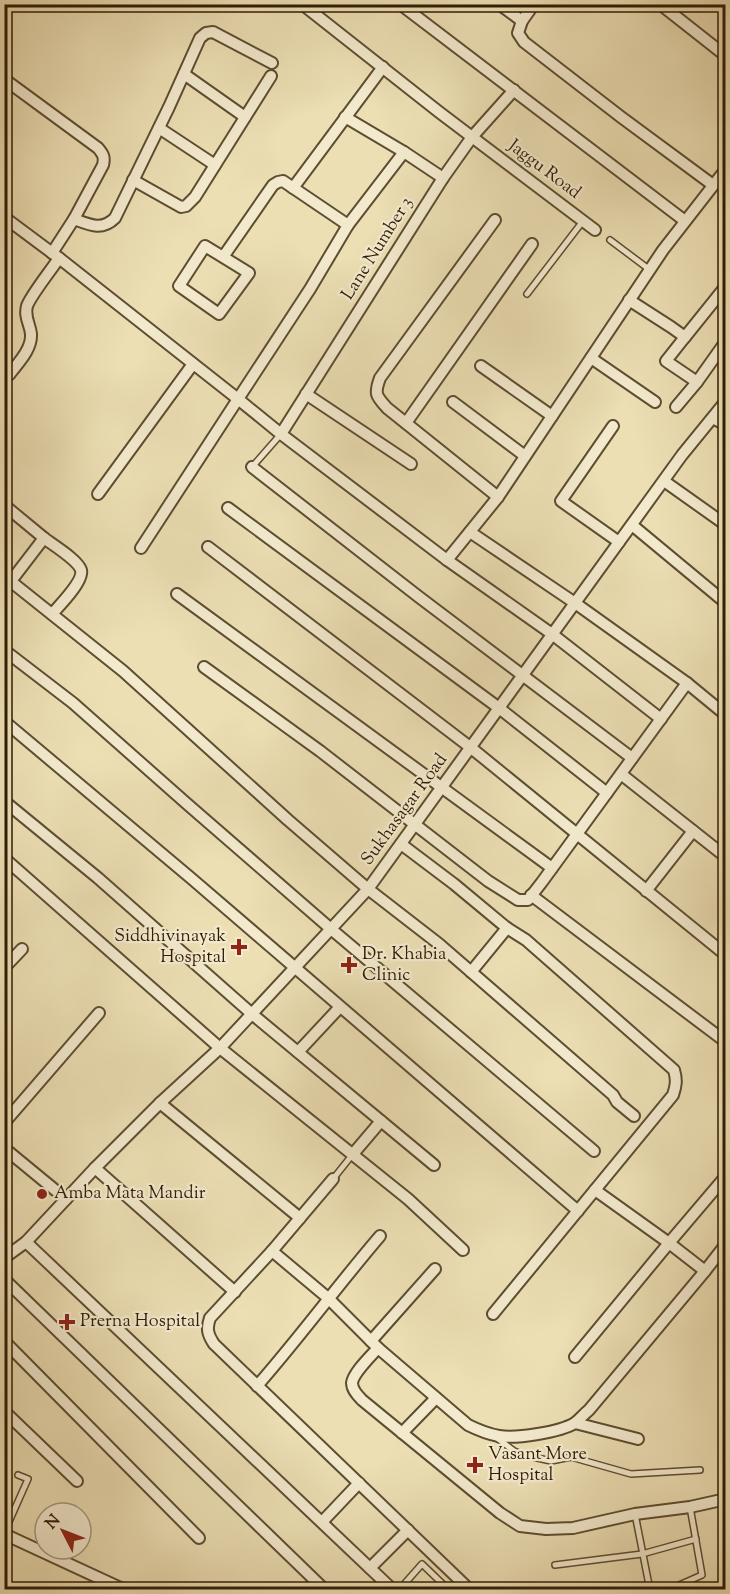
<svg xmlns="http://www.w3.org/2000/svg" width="730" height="1594" viewBox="0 0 730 1594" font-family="'Sorts Mill Goudy',serif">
	<rect width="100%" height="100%" fill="#ecdfb4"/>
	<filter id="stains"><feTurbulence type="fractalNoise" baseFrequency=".00333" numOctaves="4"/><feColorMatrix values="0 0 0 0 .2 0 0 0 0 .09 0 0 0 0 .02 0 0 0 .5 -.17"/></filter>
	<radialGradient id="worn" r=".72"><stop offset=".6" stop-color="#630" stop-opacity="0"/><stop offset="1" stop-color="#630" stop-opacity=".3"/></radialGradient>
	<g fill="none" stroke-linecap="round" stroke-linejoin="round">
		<defs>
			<g id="lane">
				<polyline points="610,240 650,270"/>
				<polyline points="527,294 583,221"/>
				<polyline points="252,467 281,434"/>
				<polyline points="333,1179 353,1154"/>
				<polyline points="497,1438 514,1451 524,1455 551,1461 571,1457 631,1474 700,1470"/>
				<polyline points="635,1514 650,1590"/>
				<polyline points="4,1533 28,1479 18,1475"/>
				<polyline points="555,1565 642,1554 696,1539"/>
				<polyline points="399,1590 422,1564 449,1590"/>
				<polyline points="668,1590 702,1575 690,1507"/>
			</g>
			<g id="street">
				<polyline points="302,4 439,112 595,230"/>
				<polyline points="400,4 685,221"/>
				<polyline points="499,4 522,21"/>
				<polyline points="534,4 522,21 518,33 524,42 621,117 713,185"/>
				<polyline points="660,4 726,56"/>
				<polyline points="184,74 245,117"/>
				<path d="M 4,79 L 98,148 C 103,154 105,157 103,165 L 74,219 L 52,253"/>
				<polyline points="345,117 404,152 443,178"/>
				<polyline points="159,128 215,165"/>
				<polyline points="133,180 181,207 186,206 195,197 271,76"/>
				<polyline points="293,188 383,67"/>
				<polyline points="4,217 59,258 238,399 310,289 348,225 404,152"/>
				<path d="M 74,219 C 90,225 102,231 115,218 L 169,107 L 200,38 L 206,33 L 213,32 L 272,63"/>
				<path d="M 495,220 L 380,378 C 374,394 376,396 387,408 L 498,497"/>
				<polyline points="223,257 205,246 179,286 219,314 249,273 223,257 273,185 278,182 283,181 348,225"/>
				<polyline points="629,300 671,327 685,337 726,286"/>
				<polyline points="591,358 655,402"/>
				<polyline points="481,366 552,416"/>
				<path d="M 9,375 C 17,364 32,350 31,334 C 30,324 24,317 27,306 C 31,295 52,269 59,258"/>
				<polyline points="697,382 724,344"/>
				<polyline points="306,394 411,464"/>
				<polyline points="453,402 525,456"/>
				<polyline points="676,407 697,382 666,361 685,337"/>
				<polyline points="713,418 726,425"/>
				<polyline points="406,423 532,244"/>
				<polyline points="613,426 561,501 619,542"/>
				<polyline points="281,434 443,178 472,137 514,90"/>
				<polyline points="252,467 419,597 632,758"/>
				<polyline points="664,481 726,525"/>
				<polyline points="98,494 193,364"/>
				<polyline points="4,505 44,538 11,581"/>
				<polyline points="228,508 499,708 607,793"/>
				<polyline points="632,525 726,603"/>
				<polyline points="470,532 575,603 687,683 726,715"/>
				<path d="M 44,538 C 53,545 78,560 81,570 C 84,581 59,606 52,614"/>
				<polyline points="208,547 470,747 726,955"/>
				<polyline points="141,548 238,399 281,434 447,560 552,634 661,719"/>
				<polyline points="447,560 498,497 663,250 726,169"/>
				<polyline points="4,576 123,671 288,820 368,889 439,944 613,1095 617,1102 634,1116"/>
				<polyline points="177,594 552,868"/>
				<polyline points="4,650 73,703 186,803 331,929 594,1151"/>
				<polyline points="204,667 320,751 488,881 518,900 528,900 542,882 687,683"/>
				<polyline points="4,721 192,879 578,1211"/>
				<polyline points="621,774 726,857"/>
				<polyline points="4,801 98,878 252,1014 434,1165"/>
				<polyline points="401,844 454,884 507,928"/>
				<polyline points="4,858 220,1048 408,1199 463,1250"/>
				<polyline points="646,891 693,831"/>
				<polyline points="531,895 726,1042"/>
				<polyline points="4,968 22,949"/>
				<path d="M 471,972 L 507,928 L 526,940 L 674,1070 C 677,1080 676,1086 673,1095 L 493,1314"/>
				<polyline points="298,1052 340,1007"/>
				<polyline points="160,1103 300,1218"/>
				<polyline points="4,1123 99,1013"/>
				<polyline points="4,1148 66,1199"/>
				<polyline points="353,1154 381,1121"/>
				<polyline points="95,1168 235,1292"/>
				<path d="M 333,1179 L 272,1251 L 210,1318 C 206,1329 208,1335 214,1344 L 470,1590"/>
				<polyline points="595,1190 669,1243 726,1176"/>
				<polyline points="26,1242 393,1590"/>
				<path d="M 272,1251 L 328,1298 L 378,1348 L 468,1425 C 478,1430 488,1434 499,1436 C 516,1439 560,1432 575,1423 C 580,1419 584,1414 589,1410 L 705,1271 L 726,1244"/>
				<polyline points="4,1258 26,1242 95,1168 160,1103 220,1048 368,889 682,455 726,401"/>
				<polyline points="4,1279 325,1590"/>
				<polyline points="4,1341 199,1538"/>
				<polyline points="371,1341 435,1269"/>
				<path d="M 378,1348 C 371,1356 353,1373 352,1383 C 352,1390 358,1396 362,1400 L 500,1513 L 520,1526 L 546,1529 L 573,1528 L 635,1514 L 690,1507 L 726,1499"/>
				<polyline points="575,1357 669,1243 705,1271"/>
				<path d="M 257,1386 C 300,1337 338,1285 380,1236"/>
				<polyline points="4,1411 77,1481"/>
				<polyline points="575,1423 638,1439"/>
				<polyline points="402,1433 436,1398"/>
				<polyline points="322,1522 359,1483"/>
				<polyline points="4,1534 125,1590"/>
				<polyline points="370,1568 408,1530"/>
			</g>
		</defs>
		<use href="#lane" stroke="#5e4d31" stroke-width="8"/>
		<use href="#street" stroke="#5e4d31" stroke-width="14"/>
		<use href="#lane" stroke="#f3eace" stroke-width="5"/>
		<use href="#street" stroke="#f3eace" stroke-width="10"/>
	</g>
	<g fill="#8f2418" stroke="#f3eace" stroke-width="2">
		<path d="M236 938h6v6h6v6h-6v6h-6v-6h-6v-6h6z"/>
		<path d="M346 956h6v6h6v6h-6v6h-6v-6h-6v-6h6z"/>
		<circle cx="42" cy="1194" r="6"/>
		<path d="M64 1313h6v6h6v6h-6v6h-6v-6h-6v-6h6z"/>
		<path d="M472 1456h6v6h6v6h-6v6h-6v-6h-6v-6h6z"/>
	</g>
	<g text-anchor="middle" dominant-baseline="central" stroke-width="4.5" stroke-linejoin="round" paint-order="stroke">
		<g font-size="18" fill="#2f1c05" stroke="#f3eace">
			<text transform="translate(544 170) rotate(37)">Jaggu Road</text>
			<text transform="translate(378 249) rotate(-58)">Lane Number 3</text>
			<text transform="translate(405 810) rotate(-54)">Sukhasagar Road</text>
		</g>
		<g font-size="18" fill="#2f1c05" stroke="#f3eace" text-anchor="start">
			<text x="226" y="937" text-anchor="end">Siddhivinayak<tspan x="226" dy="21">Hospital</tspan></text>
			<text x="362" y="955">Dr. Khabia<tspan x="362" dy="21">Clinic</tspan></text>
			<text x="54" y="1194">Amba Mata Mandir</text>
			<text x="80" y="1322">Prerna Hospital</text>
			<text x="488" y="1455">Vasant More<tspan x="488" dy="21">Hospital</tspan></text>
		</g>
	</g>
	<rect width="730" height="1594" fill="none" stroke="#ecdfb4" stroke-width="24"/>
	<rect x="6" y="6" width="718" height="1582" fill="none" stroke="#2f1c05" stroke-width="3"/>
	<rect x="12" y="12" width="706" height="1570" fill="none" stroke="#2f1c05" stroke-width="1.5"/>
	<g transform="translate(63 1531) rotate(312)"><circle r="28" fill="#f3eace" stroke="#a5987e" stroke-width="1.5"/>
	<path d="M0-4.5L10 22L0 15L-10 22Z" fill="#8f2418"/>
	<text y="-9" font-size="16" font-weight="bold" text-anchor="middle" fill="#2f1c05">N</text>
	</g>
	<rect width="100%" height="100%" filter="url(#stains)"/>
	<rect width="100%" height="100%" fill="url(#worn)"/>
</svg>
